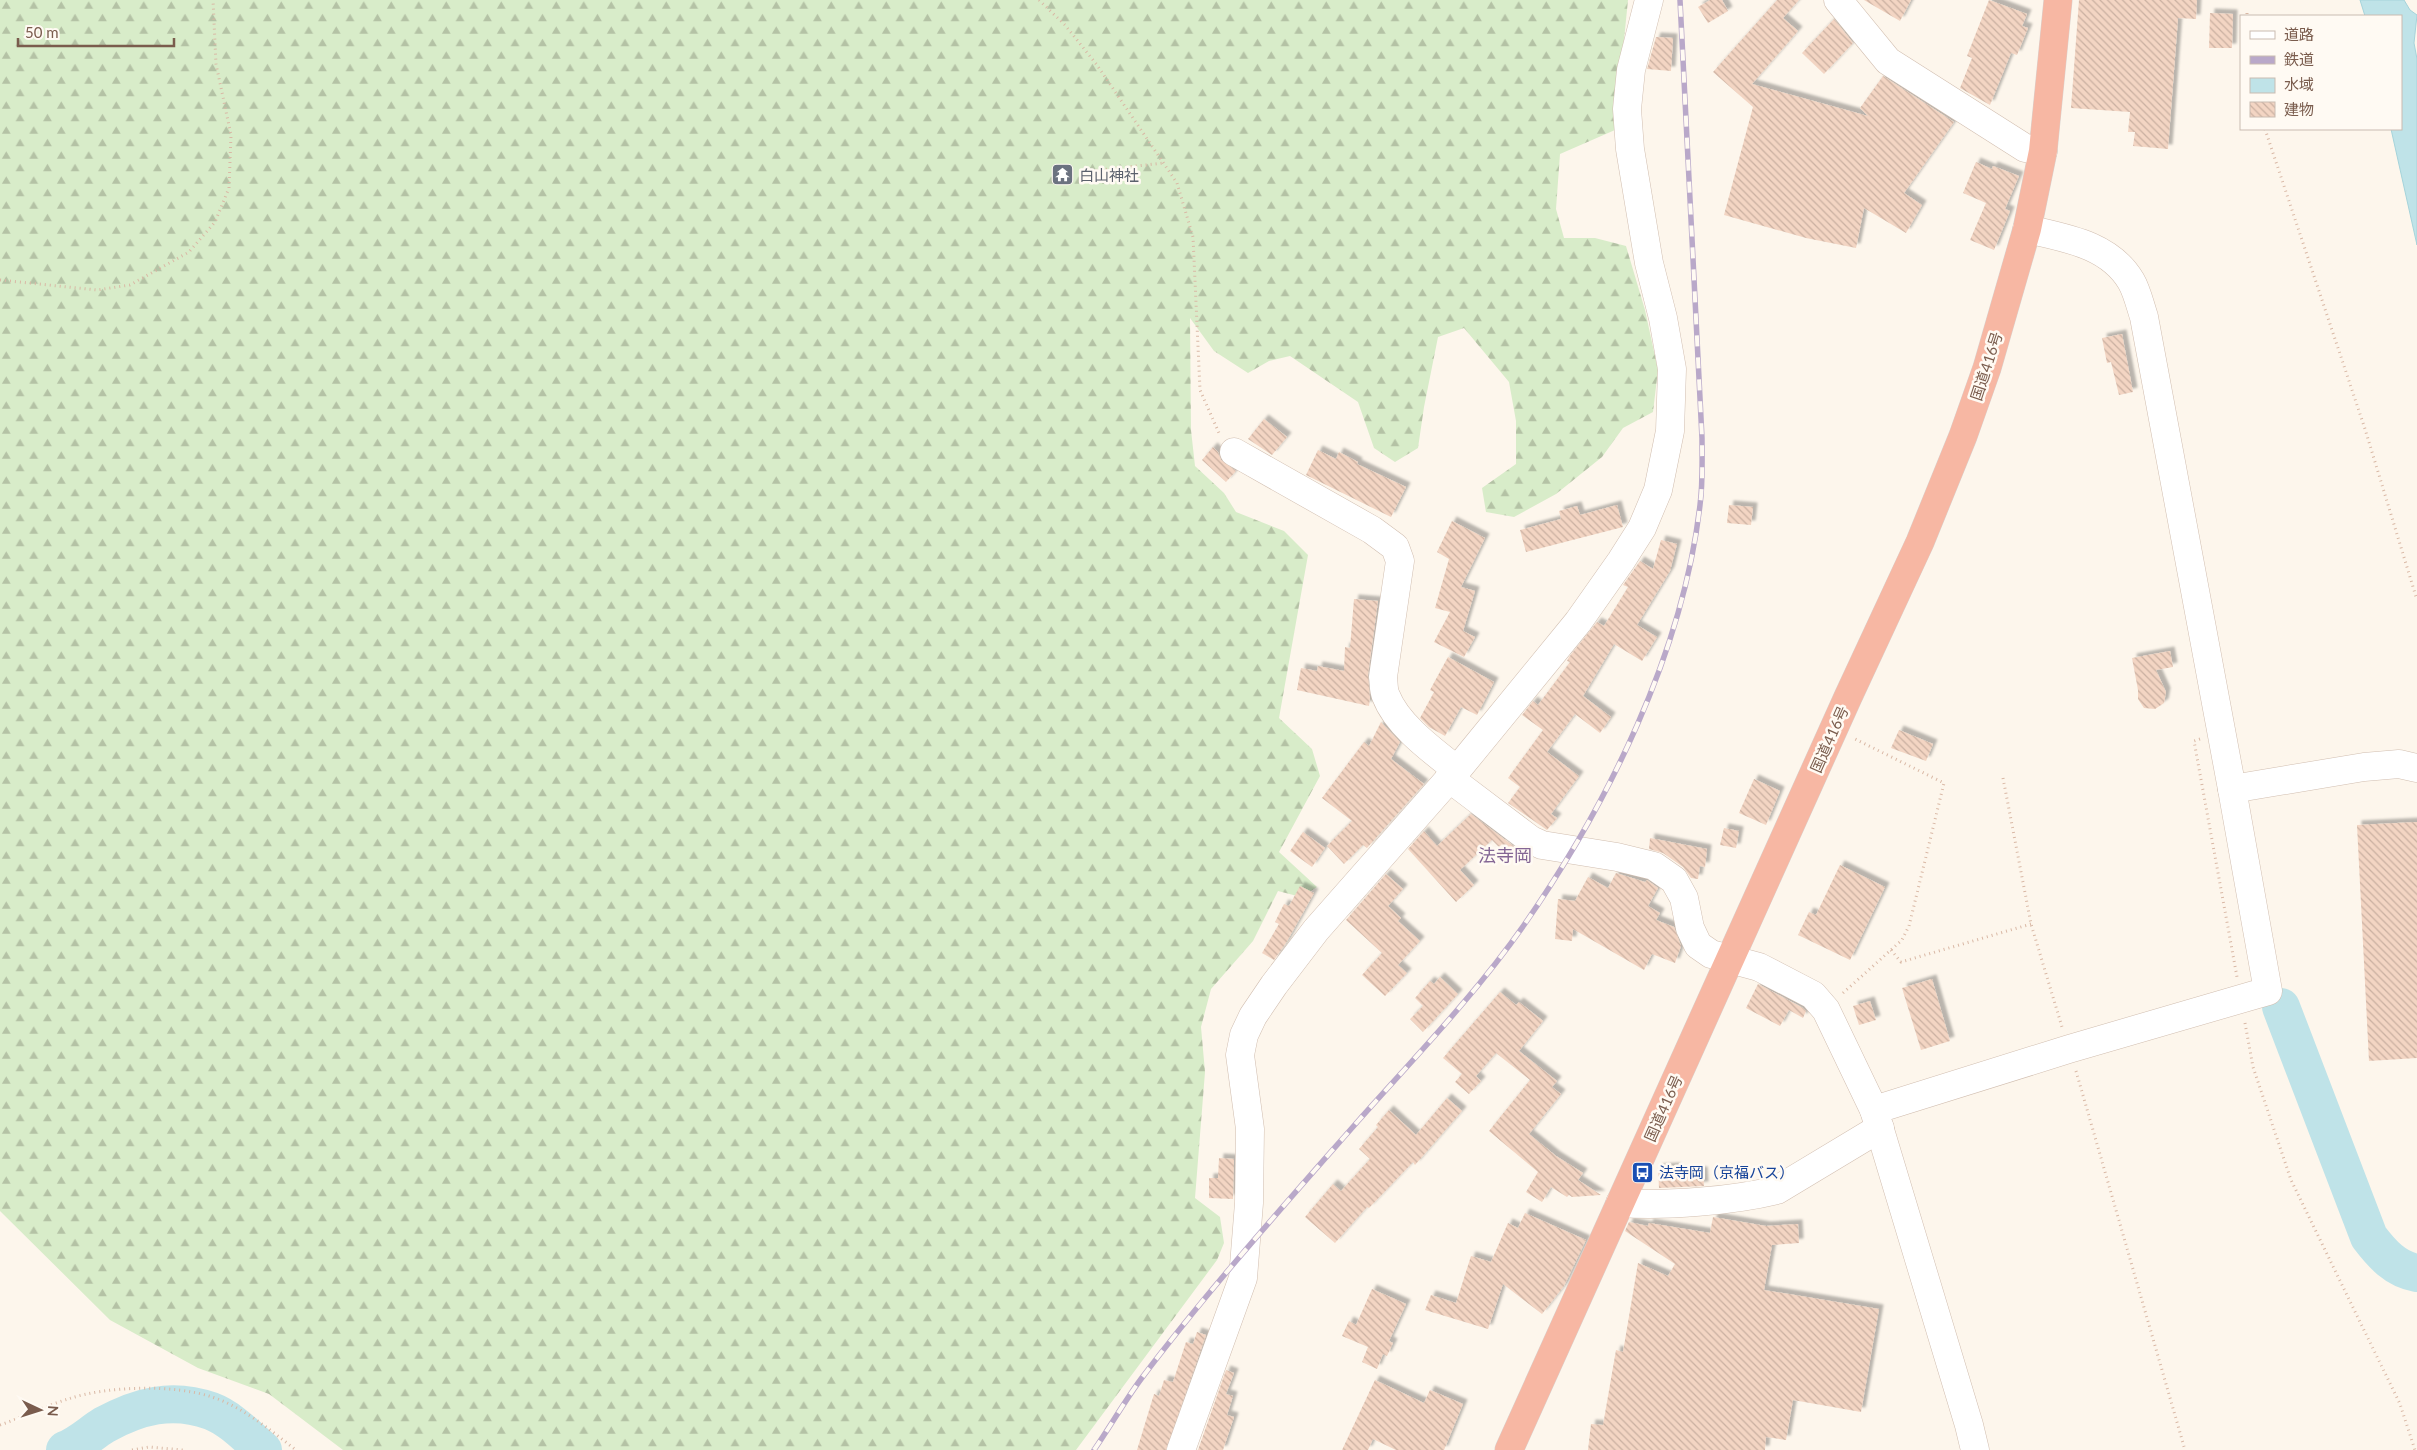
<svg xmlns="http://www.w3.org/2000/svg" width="2417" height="1450" viewBox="0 0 2417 1450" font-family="Lato,'Noto Sans JP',sans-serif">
	<defs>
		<pattern id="forest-firs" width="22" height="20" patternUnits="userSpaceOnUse" patternTransform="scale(1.25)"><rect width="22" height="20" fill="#d8ecc9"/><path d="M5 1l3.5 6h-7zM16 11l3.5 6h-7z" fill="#b4c2a5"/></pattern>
		<pattern id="building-back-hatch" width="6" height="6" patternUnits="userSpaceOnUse" patternTransform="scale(1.25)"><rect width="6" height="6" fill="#f3d5c3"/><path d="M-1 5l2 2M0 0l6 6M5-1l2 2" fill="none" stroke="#cab0a1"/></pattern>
		<filter id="shadow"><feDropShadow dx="4.5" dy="-4.5" stdDeviation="1" flood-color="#0004"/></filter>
	</defs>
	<rect width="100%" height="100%" fill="#fdf6ec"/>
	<polygon fill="url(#forest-firs)" points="0,0 1628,0 1615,130 1560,154 1556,209 1564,238 1595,238 1626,246 1645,310 1658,370 1653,412 1623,428 1602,457 1556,494 1514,517 1486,512 1482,488 1516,464 1516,421 1509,382 1464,328 1438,337 1424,407 1418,448 1395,462 1374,448 1358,402 1290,356 1269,361 1248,373 1214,351 1190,318 1191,430 1195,466 1224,493 1236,512 1284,531 1308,555 1279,718 1312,749 1320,776 1279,852 1317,887 1301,897 1278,891 1253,941 1211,989 1201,1027 1205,1072 1195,1198 1220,1217 1224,1243 1217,1260 1076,1450 343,1450 269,1394 198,1368 110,1320 0,1211"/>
	<polygon fill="#bfe3e8" stroke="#a5d3da" points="2360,0 2404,0 2410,10 2417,15 2414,43 2417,59 2417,245 2391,129 2401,129 2401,16 2365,16"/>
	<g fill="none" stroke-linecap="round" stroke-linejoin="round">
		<g stroke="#bfe3e8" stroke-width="38">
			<path d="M 2281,1007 L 2369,1237 C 2382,1254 2395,1269 2417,1273"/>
			<path d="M 65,1450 C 80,1444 91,1433 104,1425 C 139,1406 172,1397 211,1411 C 230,1418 248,1437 263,1450"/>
		</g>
	</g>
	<g fill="url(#building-back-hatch)" filter="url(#shadow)">
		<polygon points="1710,0 1722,0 1728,11 1708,23 1698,7"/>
		<polygon points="1777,0 1799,0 1783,18 1798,31 1752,84 1868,116 1860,108 1883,76 1954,122 1904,193 1922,205 1906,233 1864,208 1856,248 1806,238 1724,215 1753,107 1713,72"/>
		<polygon points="1864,0 1911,0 1900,21"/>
		<polygon points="1989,0 2027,14 2022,26 2028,28 2017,55 2011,53 1990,105 1960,88 1972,58 1967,56"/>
		<polygon points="2079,0 2197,0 2196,19 2178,18 2168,149 2133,146 2135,132 2128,132 2130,112 2071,108"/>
		<polygon points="2210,13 2233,14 2232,48 2209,48"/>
		<polygon points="1834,19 1853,43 1824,74 1802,53"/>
		<polygon points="1656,37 1673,38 1671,71 1647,69"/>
		<polygon points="1976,162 1992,169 1993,166 2019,176 2005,209 2010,211 1994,250 1970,240 1986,203 1963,193"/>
		<polygon points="2122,334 2133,392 2119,395 2111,362 2107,363 2102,338"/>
		<polygon points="1264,419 1287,437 1272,455 1248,439"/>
		<polygon points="1213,447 1218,452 1221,460 1236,471 1226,482 1202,460"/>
		<polygon points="1318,450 1336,459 1339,452 1358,462 1357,464 1406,487 1391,517 1306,475"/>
		<polygon points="1617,505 1623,527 1526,552 1520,530 1561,519 1559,511 1577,506 1580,515"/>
		<polygon points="1729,505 1753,507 1751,525 1727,523"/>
		<polygon points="1452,521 1485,538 1461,587 1475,591 1463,631 1475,637 1464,657 1434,642 1450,612 1435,608 1449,559 1437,552"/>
		<polygon points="1661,540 1677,544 1670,571 1637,625 1657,637 1642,661 1614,644 1583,696 1611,717 1600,733 1575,714 1547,752 1579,776 1551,814 1557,818 1547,830 1508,803 1520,787 1508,778 1543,730 1522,715 1533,701 1538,705 1570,662 1567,661 1569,657 1597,622 1604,626 1628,587 1623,585 1640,561 1653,569"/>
		<polygon points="1354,599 1378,601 1368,675 1370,698 1369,706 1297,690 1301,668 1317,671 1318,666 1344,671 1345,647 1350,648"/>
		<polygon points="2170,651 2173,667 2156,670 2166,692 2164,703 2155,709 2144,708 2138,699 2138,690 2132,658"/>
		<polygon points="1448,657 1494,682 1477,715 1461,707 1445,736 1429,727 1420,718 1434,692 1430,690"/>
		<polygon points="1381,722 1400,742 1391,759 1424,784 1367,848 1363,845 1344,864 1327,846 1352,821 1322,798 1364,742 1369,746"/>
		<polygon points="1899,730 1933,744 1926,761 1891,748"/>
		<polygon points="1754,779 1780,791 1766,825 1739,813"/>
		<polygon points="1471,814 1520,851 1514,857 1502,844 1499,847 1492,840 1460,870 1474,885 1456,902 1408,849 1424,831 1437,846"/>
		<polygon points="2417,822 2417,1058 2369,1061 2357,825"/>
		<polygon points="1724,828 1739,831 1736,848 1720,845"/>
		<polygon points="1303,832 1325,848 1312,867 1290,851"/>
		<polygon points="1650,838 1707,849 1705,867 1700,866 1698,879 1691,878 1683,867 1663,853 1649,849"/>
		<polygon points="1840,865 1885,887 1850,960 1798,935 1809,912 1816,915"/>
		<polygon points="1616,873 1645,882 1647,880 1658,888 1648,906 1660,913 1656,920 1674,927 1681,946 1675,963 1652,954 1644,970 1573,929 1572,941 1555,939 1558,899 1575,901 1588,877 1608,888"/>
		<polygon points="1386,874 1403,889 1388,906 1401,918 1398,921 1420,941 1398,965 1407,973 1385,996 1362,975 1382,953 1346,920"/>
		<polygon points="1300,886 1314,893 1286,943 1274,960 1262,953 1279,924 1275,922 1284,904 1289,906"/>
		<polygon points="1440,977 1458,994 1423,1032 1410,1019 1423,1006 1415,998 1430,981 1434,984"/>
		<polygon points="1932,979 1950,1041 1921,1050 1902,988"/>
		<polygon points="1758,984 1803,1008 1806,1011 1803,1018 1789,1010 1780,1026 1746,1008"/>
		<polygon points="1500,992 1516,1005 1519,1002 1543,1021 1519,1051 1557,1081 1552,1087 1561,1094 1529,1134 1556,1156 1583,1173 1578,1180 1601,1195 1572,1197 1569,1195 1567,1197 1551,1187 1542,1202 1526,1192 1538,1172 1489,1131 1530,1080 1496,1053 1476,1076 1481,1081 1469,1094 1455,1082 1462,1074 1443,1058"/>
		<polygon points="1870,1001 1876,1020 1859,1025 1853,1006"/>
		<polygon points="1447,1098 1462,1111 1415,1165 1413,1162 1369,1208 1367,1207 1335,1243 1305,1217 1333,1184 1341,1191 1370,1159 1359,1149 1378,1127 1376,1125 1389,1110 1416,1135"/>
		<polygon points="1219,1158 1234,1159 1233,1199 1209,1198 1209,1178 1218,1178"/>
		<polygon points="1676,1167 1676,1171 1703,1171 1704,1186 1659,1188 1658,1168"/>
		<polygon points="1525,1213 1586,1240 1564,1286 1542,1314 1503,1284 1488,1329 1425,1310 1431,1295 1456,1303 1471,1256 1491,1262 1508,1223 1518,1228"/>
		<polygon points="1713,1217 1766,1226 1798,1224 1799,1243 1772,1245 1764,1290 1879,1309 1861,1412 1793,1400 1786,1440 1766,1437 1765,1450 1588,1450 1591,1424 1603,1425 1616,1350 1623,1352 1638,1263 1668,1276 1675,1264 1625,1231 1629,1222 1648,1226 1649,1223 1710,1233"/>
		<polygon points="1372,1289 1406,1304 1389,1341 1393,1343 1387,1356 1383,1354 1377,1369 1362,1362 1368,1347 1342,1336 1349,1321 1356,1325"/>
		<polygon points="1197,1332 1206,1335 1166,1450 1137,1450 1154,1394 1159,1396 1164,1380 1173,1382 1186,1342 1193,1344"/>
		<polygon points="1226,1370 1234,1373 1226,1394 1233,1396 1227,1415 1234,1417 1223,1450 1198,1450"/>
		<polygon points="1375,1380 1424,1403 1430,1390 1463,1404 1444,1450 1396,1450 1373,1439 1368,1450 1342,1450"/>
	</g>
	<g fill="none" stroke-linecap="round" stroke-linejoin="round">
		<defs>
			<g id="minor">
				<polyline points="1838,0 1888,61 2025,148 2043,151"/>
				<path d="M 1234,452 L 1372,530 L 1395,547 L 1400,561 L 1383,677 C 1384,683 1383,690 1386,696 C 1397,725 1433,751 1457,770"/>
				<polyline points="1449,778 1531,840 1542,845 1617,857 1654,866 1674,880 1684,898 1690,928 1698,945 1711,954 1759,967 1813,995 1826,1010 1874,1110 1969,1425 1975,1450"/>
				<polyline points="2232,789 2364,767 2399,764 2417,768"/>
				<path d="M 1874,1110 L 2069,1049 L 2268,991 L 2232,789 L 2144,317 C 2140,305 2137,291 2131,281 C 2109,244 2065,238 2027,229"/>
				<path d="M 1620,1203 C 1666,1206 1732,1201 1777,1190 L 1880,1128"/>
				<polyline points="1181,1450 1243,1278 1249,1203 1250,1129 1240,1055 1244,1035 1253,1016 1274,985 1316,930 1457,770 1578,622 1621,561 1642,528 1658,490 1670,431 1672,369 1663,318 1649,263 1630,149 1627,109 1631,70 1649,0"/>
			</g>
			<polyline id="highway" points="1509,1450 1848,697 1920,542 1963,436 1987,368 2027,229 2043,151 2058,0"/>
		</defs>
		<use href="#minor" stroke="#d1beb0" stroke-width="29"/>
		<use href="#highway" stroke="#dad1cd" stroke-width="29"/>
		<g stroke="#d9b8a5" stroke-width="3" stroke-dasharray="1 4" stroke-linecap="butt">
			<polyline points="1039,0 1065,25 1097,65 1177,183 1193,237 1200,390 1219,433"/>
			<polyline points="2247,13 2247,16"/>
			<polyline points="2265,129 2365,429 2417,600"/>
			<polyline points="1091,171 1164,163"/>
			<polyline points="0,280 97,290 130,285 189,252 215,222 229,188 231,135 216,64 213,0"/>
			<polyline points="2200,739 2194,741 2237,977"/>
			<polyline points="2003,778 2031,924 2062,1027"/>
			<polyline points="1891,950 1901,962 2031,924"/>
			<polyline points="1843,993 1902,940 1909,926 1944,783 1855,739"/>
			<polyline points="2245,1023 2253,1067 2291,1180 2400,1404 2415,1450"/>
			<polyline points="2076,1071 2185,1450"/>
			<path d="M 0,1425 C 23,1417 45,1406 68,1399 C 107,1386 173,1384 212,1397 C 243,1407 270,1430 296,1450"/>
			<polyline points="132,1450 149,1447 183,1450"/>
		</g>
		<use href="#minor" stroke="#fff" stroke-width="28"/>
		<use href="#highway" stroke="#f7b7a3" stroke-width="28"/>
		<defs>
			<path id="rail" d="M 1094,1450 C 1110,1427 1124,1402 1141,1379 C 1208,1290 1286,1203 1359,1120 C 1416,1056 1475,995 1524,925 C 1608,804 1683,653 1700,505 C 1703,483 1702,460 1702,438 L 1680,0"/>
		</defs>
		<use href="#rail" stroke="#b9a8c9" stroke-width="5.5"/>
		<use href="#rail" stroke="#fffaf3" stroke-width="4" stroke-dasharray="11" stroke-linecap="butt"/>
	</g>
	<defs>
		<symbol id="temple-square" viewBox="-11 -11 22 22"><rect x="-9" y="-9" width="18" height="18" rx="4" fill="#6b7280" stroke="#fffaf3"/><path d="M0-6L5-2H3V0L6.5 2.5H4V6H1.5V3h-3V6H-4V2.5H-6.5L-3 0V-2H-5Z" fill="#fff"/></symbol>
		<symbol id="bus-square" viewBox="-11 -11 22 22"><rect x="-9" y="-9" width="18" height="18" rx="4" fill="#1a4fb4" stroke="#fffaf3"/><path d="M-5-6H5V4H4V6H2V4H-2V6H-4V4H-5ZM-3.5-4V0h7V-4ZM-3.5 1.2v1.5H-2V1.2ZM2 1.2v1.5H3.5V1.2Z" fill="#fff"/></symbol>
	</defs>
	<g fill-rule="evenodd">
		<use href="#temple-square" x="1050" y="162" width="25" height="25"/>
		<use href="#bus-square" x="1630" y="1160" width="25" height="25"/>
	</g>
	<g text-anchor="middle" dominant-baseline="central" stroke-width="5" stroke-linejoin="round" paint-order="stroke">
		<g font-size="15" fill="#5b616d" stroke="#fffaf3" text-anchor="start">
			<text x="1079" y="175">白山神社</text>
		</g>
		<g font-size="15" fill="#7a5c4d" stroke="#fffaf3">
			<text transform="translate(1986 366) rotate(-72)">国道416号</text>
			<text transform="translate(1829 739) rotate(-66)">国道416号</text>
			<text transform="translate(1663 1108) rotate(-66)">国道416号</text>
		</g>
		<g font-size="15" fill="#164399" stroke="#fffaf3" text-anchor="start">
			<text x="1659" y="1172">法寺岡（京福バス）</text>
		</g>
		<g font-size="18" fill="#846695" stroke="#fffaf3">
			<text x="1505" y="855">法寺岡</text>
		</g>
	</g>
	<rect x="2240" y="15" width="162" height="115" fill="#fffaf3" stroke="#cabbb1"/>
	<rect x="2250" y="31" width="25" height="8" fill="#ffffff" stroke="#cabbb1"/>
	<text x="2284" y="40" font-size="15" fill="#7a5c4d">道路</text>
	<rect x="2250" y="56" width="25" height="8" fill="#b9a8c9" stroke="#cabbb1"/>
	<text x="2284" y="65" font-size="15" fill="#7a5c4d">鉄道</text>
	<rect x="2250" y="78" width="25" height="15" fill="#bfe3e8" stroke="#cabbb1"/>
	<text x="2284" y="90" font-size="15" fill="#7a5c4d">水域</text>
	<rect x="2250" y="102" width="25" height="15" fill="url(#building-back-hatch)" stroke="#cabbb1"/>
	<text x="2284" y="115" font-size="15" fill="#7a5c4d">建物</text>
	<g transform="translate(40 1410) rotate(94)" stroke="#fffaf3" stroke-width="4" paint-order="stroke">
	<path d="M0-4L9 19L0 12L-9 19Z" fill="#7a5c4d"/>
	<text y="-8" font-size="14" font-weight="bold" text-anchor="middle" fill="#7a5c4d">N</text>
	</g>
	<path d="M18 38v8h156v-8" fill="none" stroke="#7a5c4d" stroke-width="2.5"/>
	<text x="25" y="38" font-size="15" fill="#7a5c4d" stroke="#fffaf3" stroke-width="4" paint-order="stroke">50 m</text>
</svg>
